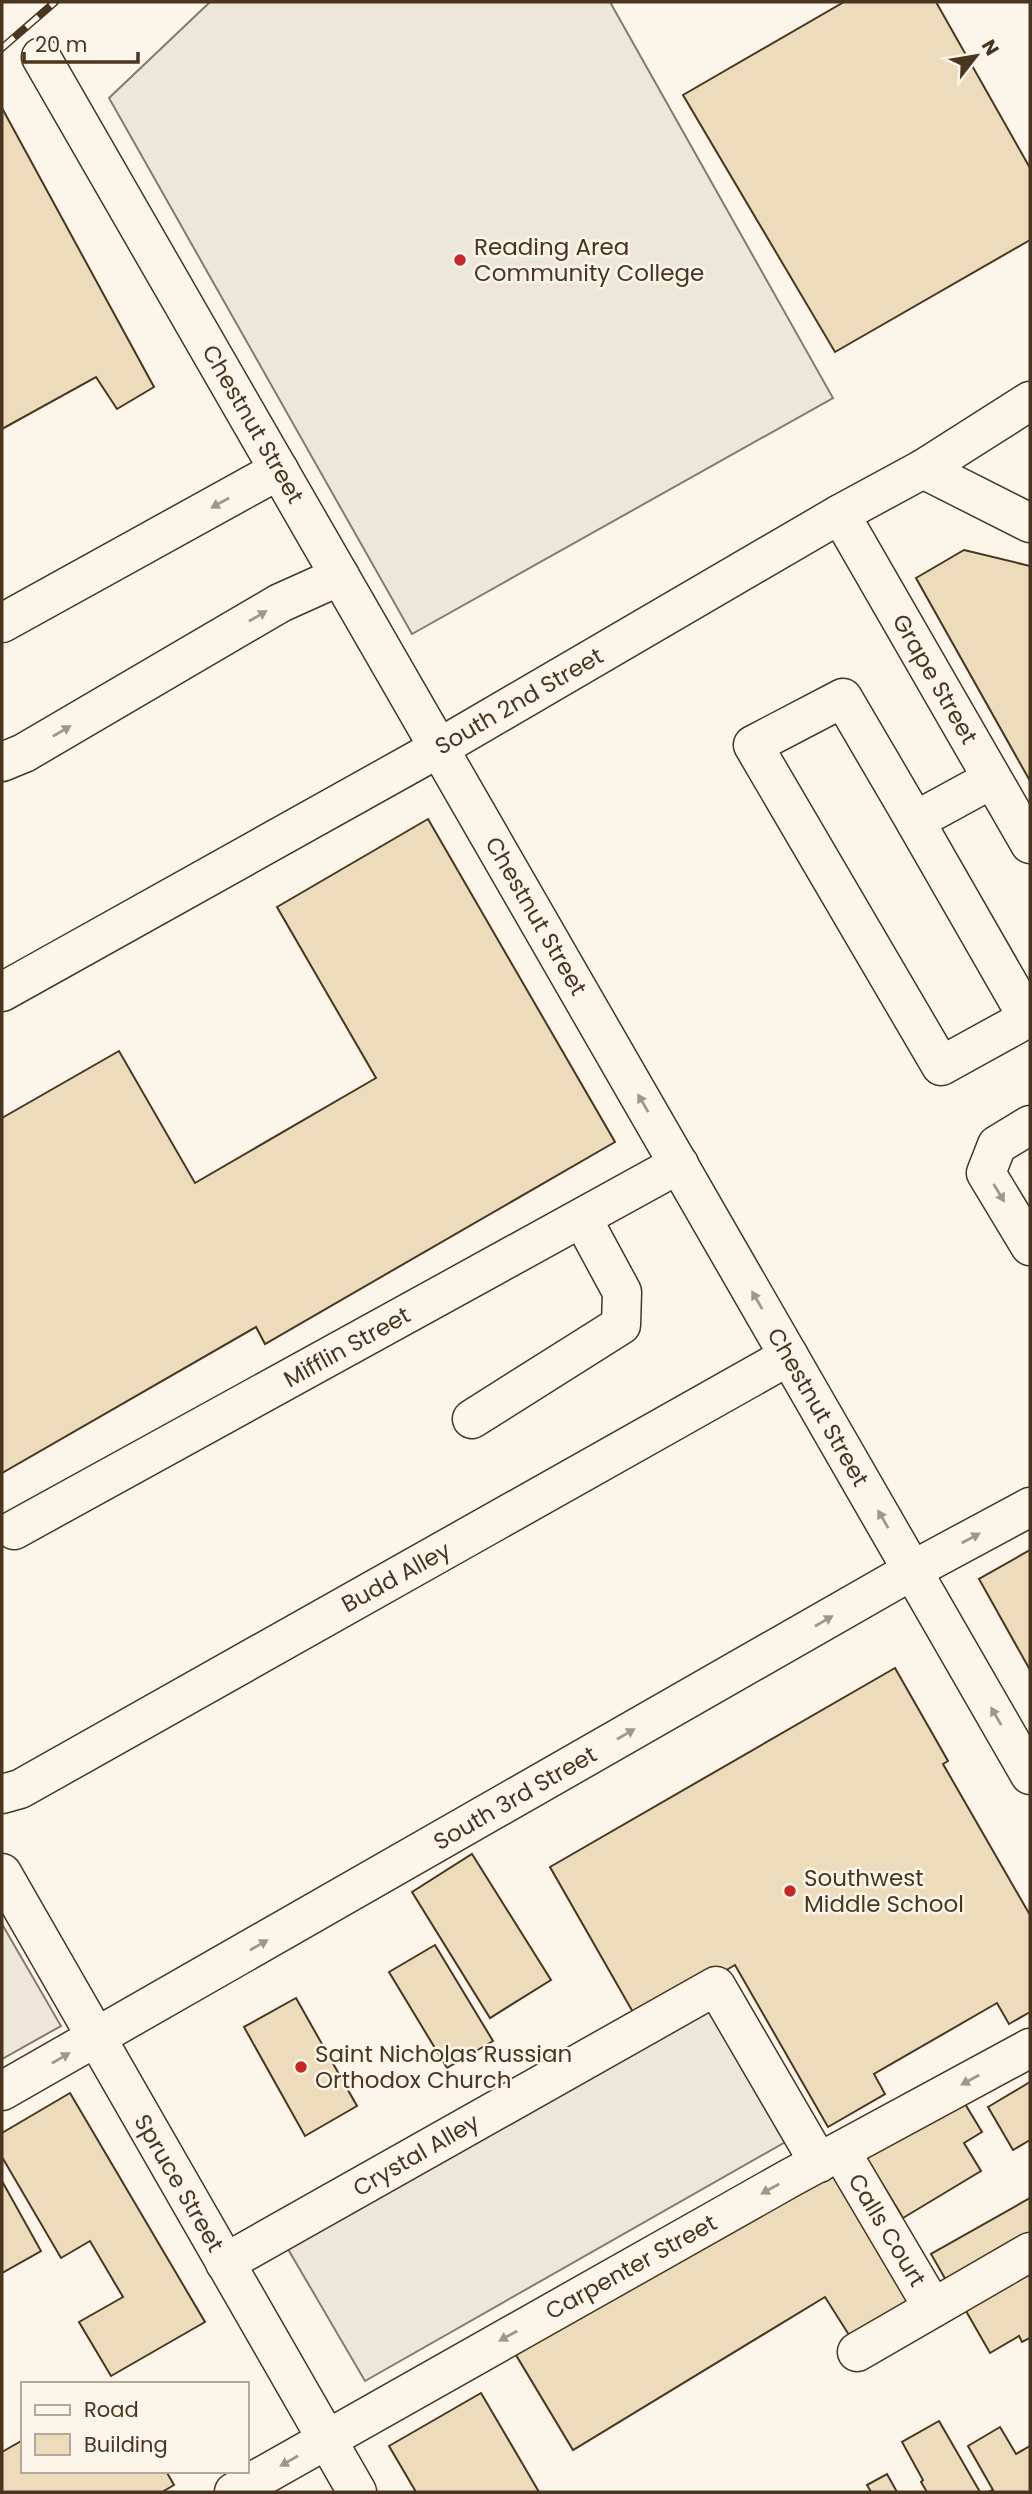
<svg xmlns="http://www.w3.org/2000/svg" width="1032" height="2494" viewBox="0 0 1032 2494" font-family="Poppins,sans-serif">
	<rect width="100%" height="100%" fill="#fbf6e9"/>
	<polygon fill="#ede6d9" stroke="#887966" stroke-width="2" points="2,1924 61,2026 2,2059"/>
	<g fill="#ede7d9" stroke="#887966" stroke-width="2">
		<polygon points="210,2 610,2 833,398 412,634 109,98"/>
		<polygon points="730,1993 810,2128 365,2381 285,2244"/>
	</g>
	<g fill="#ecdcbc" stroke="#4a3520" stroke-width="2">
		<polygon points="844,2 936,2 1030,168 1030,240 835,352 683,95"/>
		<polygon points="2,108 154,387 117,409 96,377 2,429"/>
		<polygon points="964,550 1030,566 1030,781 916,578"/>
		<polygon points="428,819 615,1142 265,1344 256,1327 2,1473 2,1118 119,1051 195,1183 376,1078 277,907"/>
		<polygon points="1030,1550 1030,1670 979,1579"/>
		<polygon points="895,1668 948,1761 943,1764 1030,1915 1030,2012 1009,2024 997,2003 874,2074 885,2094 828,2127 735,1965 638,2021 550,1867"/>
		<polygon points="472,1854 551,1980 490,2018 412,1892"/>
		<polygon points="435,1945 493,2041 447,2068 389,1972"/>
		<polygon points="296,1998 357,2106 305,2136 244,2027"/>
		<polygon points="1030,2082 1030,2140 1013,2150 988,2107"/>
		<polygon points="956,2089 982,2132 964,2143 981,2171 903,2218 860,2147"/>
		<polygon points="70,2093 205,2322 111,2376 79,2322 123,2297 90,2241 61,2258 2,2157 2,2133"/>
		<polygon points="834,2164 921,2307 856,2346 825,2297 573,2450 516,2355"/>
		<polygon points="2,2181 41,2251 2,2273"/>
		<polygon points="1030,2198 1030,2245 951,2289 931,2254"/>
		<polygon points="1030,2256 1030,2338 1022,2342 1019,2336 990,2353 958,2297"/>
		<polygon points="481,2393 539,2492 416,2492 389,2446"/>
		<polygon points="939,2421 980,2492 927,2492 921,2482 923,2480 902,2442"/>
		<polygon points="1000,2427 1016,2454 1030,2446 1030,2492 988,2492 993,2490 968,2446"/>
		<polygon points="23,2440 23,2471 166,2471 174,2485 162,2492 2,2492 2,2452"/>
		<polygon points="887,2474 897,2492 871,2492 867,2485"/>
	</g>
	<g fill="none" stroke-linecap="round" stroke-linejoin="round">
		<defs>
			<g id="minor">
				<polyline points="41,57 1030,1775"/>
				<polyline points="923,469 1030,523"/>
				<polyline points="840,514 1030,844"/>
				<polyline points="2,623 279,470"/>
				<polyline points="2,762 24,753 280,603 340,576"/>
				<polyline points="992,779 915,821 843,698 753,745 941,1066 1030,1017"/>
				<polyline points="915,821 1028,1018"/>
				<polyline points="2,992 439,748 840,514 923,469 1030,401"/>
				<polyline points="1030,1125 997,1145 986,1173 1030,1246"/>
				<polyline points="472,1419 621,1325 622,1292 582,1218"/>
				<polyline points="14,1530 679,1164"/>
				<polyline points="2,1794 20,1789 789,1356"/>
				<polyline points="2,1873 357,2492"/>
				<polyline points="2,2091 913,1570 1030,1507"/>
				<polyline points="841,2152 933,2308"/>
				<polyline points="225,2263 716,1986 819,2163"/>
				<polyline points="857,2352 1030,2252"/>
				<polyline points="234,2492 790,2178 1030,2048"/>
			</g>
		</defs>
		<use href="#minor" stroke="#4a3520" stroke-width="41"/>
		<use href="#minor" stroke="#fbf6e9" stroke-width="38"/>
		<defs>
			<polyline id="rail" points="2,48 55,2"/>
		</defs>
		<use href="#rail" stroke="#4a3520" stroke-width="8"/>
		<use href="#rail" stroke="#fbf6e9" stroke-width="5" stroke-dasharray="16" stroke-linecap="butt"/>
	</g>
	<defs><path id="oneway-solid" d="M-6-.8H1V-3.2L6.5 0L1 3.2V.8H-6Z" transform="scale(1.75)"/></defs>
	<g fill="#a29684">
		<use href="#oneway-solid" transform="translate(220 503) rotate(151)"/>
		<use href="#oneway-solid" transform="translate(258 616) rotate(-30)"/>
		<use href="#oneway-solid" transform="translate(62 731) rotate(-30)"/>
		<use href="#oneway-solid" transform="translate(643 1103) rotate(-120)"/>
		<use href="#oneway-solid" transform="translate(999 1193) rotate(59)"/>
		<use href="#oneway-solid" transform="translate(757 1300) rotate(-120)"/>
		<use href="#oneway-solid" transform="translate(883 1519) rotate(-120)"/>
		<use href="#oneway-solid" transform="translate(971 1538) rotate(-28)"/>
		<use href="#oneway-solid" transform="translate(824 1621) rotate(-30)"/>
		<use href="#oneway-solid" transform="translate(996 1716) rotate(-120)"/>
		<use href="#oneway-solid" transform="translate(626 1734) rotate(-30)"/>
		<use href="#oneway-solid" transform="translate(259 1945) rotate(-30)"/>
		<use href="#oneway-solid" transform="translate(61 2058) rotate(-30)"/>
		<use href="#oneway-solid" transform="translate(970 2080) rotate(151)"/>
		<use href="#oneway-solid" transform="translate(770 2189) rotate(151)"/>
		<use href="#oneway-solid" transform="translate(508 2336) rotate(151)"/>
		<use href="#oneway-solid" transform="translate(289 2461) rotate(150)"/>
	</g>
	<g fill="#c62828" stroke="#fbf6e9" stroke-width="2.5">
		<circle cx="460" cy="260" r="7"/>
		<circle cx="790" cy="1891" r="7"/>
		<circle cx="301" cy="2067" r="7"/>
	</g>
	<g text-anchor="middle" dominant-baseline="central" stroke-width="5" stroke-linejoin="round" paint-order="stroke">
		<g font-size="23" fill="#4a3520" stroke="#fbf6e9" text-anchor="start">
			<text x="474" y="247">Reading Area<tspan x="474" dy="26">Community College</tspan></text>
			<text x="804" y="1878">Southwest<tspan x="804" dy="26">Middle School</tspan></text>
			<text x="315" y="2054">Saint Nicholas Russian<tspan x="315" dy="26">Orthodox Church</tspan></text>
		</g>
		<g font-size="23" fill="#4a3520" stroke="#fbf6e9">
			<text transform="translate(253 424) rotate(60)">Chestnut Street</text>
			<text transform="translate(935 679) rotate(60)">Grape Street</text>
			<text transform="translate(519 701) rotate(-30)">South 2nd Street</text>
			<text transform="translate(536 916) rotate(60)">Chestnut Street</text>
			<text transform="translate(347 1347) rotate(-29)">Mifflin Street</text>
			<text transform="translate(818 1407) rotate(60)">Chestnut Street</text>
			<text transform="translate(396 1577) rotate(-29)">Budd Alley</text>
			<text transform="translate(515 1798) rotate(-30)">South 3rd Street</text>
			<text transform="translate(416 2155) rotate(-30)">Crystal Alley</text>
			<text transform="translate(179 2183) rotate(60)">Spruce Street</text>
			<text transform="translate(887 2230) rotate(59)">Calls Court</text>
			<text transform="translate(631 2267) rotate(-29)">Carpenter Street</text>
		</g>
	</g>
	<rect width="1032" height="2494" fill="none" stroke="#4a3520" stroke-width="7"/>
	<rect x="21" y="2382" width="228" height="91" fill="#fbf6e9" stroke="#b4a999" stroke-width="2"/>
	<rect x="35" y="2405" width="35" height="10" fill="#fbf6e9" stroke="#b4a999" stroke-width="2"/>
	<text x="84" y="2417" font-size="21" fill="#4a3520">Road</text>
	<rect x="35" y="2434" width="35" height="21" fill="#ecdcbc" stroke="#b4a999" stroke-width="2"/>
	<text x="84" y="2452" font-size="21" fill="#4a3520">Building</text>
	<g transform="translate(976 56) rotate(59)" stroke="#fbf6e9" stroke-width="5" paint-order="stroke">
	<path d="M0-5L12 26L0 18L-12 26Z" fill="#4a3520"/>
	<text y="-10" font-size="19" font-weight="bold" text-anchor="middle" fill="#4a3520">N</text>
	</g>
	<path d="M24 52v10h114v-10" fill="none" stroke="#4a3520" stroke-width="3.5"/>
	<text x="35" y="52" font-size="21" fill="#4a3520" stroke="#fbf6e9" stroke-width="5" paint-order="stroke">20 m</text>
</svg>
